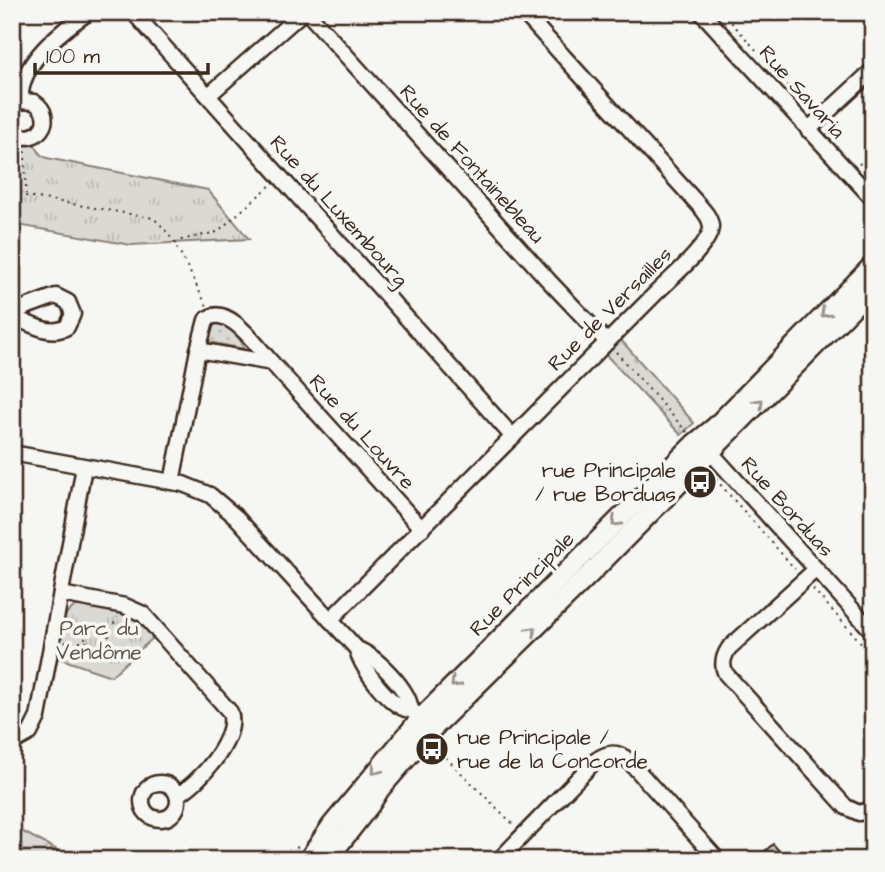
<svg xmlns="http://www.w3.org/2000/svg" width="885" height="872" viewBox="0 0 885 872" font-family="'Architects Daughter',sans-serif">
	<defs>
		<pattern id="grass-dots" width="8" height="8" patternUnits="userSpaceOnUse" patternTransform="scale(1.75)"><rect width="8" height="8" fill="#dad9d3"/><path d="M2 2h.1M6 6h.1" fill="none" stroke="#bcbab5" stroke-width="1.8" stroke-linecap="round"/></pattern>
		<pattern id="park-tufts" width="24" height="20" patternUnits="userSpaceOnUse" patternTransform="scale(1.75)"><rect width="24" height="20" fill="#dad9d3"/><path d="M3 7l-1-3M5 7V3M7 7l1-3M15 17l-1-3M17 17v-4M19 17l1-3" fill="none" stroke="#bcbab5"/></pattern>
	</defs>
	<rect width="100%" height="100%" fill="#f6f6f2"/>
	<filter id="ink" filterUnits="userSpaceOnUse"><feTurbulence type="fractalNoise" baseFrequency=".0143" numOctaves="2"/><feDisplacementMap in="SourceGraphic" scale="14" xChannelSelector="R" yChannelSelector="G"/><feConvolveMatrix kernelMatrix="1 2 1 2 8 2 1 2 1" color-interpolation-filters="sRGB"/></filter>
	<g filter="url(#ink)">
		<path fill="url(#grass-dots)" stroke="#8a8278" stroke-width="2" d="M 217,323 C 228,323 242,339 244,349 L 209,342 L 210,329 Z"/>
		<g fill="url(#park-tufts)" stroke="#8a8278" stroke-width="2">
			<polygon points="12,143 20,146 35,145 41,155 47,158 208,190 249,239 131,245 12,224"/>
			<polygon points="621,340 694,423 681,435 606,355"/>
			<path d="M 75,606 C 90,604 118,609 132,617 C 141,622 147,630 154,637 L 111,676 L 58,658 L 66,614 Z"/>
			<polygon points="12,826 76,860 12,860"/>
		</g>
		<polygon fill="#c8c3be" stroke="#3b2a1e" stroke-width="2" points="773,844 787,860 755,860"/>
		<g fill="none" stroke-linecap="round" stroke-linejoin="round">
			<defs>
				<g id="minor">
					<polyline points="133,12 513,437"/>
					<polyline points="307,12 549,281 607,342"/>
					<polyline points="701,12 873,199"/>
					<polyline points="209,95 303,12"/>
					<path d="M 21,101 C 18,64 62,30 89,12"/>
					<path d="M 12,107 L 21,101 L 34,102 C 59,118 35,150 12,131"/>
					<polyline points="808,130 873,70"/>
					<path d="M 12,312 L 56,296 L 68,302 L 73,314 L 67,327 C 50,337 28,323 12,316"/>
					<path d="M 198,350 L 206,320 C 227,301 259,349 272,363"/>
					<polyline points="705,446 873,632"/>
					<path d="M 12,453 L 183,484 L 210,495 L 236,517 L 357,649 C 376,656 409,689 411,710"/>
					<polyline points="172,482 198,350 272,363 422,529"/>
					<path d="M 815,570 L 729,648 C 723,657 721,665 726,674 L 846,807 L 859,813 L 873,809"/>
					<path d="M 61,594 L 125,606 L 143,614 L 230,712 C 239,738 199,784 177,795"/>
					<path d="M 330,620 L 658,291 C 671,278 712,244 711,226 C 710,216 702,209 696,202 L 523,12"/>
					<path d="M 357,649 C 360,667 392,710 411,710 L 416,714"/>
					<polyline points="12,743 30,733 38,717 84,467"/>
					<circle cx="160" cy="801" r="18"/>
					<path d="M 499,860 L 595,761 C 607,752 617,750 629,761 L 718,860"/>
				</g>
				<g id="tertiary">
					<polyline points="308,860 332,825 420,719 694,444 715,427 873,265"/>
					<polyline points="327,860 370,805 380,789 431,730 592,572 873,287"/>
				</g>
			</defs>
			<use href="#minor" stroke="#3b2a1e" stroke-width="19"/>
			<use href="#tertiary" stroke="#3b2a1e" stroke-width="23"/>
			<g stroke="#3b2a1e" stroke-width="2" stroke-dasharray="2 5" stroke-linecap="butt">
				<polyline points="722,12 810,110"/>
				<polyline points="25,151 26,194"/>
				<polyline points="859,163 873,177"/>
				<path d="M 12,191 L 26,196 L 153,218 C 177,236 192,280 207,306"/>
				<polyline points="175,244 181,240 217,232 271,185"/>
				<polyline points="868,251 873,246"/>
				<polyline points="616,352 687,432"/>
				<polyline points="711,474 795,569"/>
				<polyline points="813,589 873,656"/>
				<polyline points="107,629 107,635 113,639"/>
				<path d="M 65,642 L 82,642 L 92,629 C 102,626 114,630 117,617"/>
				<polyline points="85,642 95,645 94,648"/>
				<polyline points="436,748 514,825"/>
				<polyline points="12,860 13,860"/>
				<polyline points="289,860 298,846"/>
			</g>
			<use href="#minor" stroke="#f6f6f2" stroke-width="14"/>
			<use href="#tertiary" stroke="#f6f6f2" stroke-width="18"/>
		</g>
		<defs><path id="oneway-chevron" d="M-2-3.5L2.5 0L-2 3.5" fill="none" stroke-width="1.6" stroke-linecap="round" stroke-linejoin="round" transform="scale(1.75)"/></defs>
		<g stroke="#989088">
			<use href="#oneway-chevron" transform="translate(825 313) rotate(135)"/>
			<use href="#oneway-chevron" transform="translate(759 403) rotate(-46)"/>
			<use href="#oneway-chevron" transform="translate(616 522) rotate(135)"/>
			<use href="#oneway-chevron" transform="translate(532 631) rotate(-45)"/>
			<use href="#oneway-chevron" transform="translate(455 683) rotate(135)"/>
			<use href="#oneway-chevron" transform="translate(376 770) rotate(130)"/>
		</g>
	</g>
	<defs>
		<symbol id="bus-disc" viewBox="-11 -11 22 22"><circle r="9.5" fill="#3b2a1e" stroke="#f6f6f2"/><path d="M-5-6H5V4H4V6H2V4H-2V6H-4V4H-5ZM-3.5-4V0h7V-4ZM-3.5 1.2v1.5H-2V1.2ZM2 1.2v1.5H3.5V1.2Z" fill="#fff"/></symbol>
	</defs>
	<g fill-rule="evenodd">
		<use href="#bus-disc" x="681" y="463" width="38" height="38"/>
		<use href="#bus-disc" x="413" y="730" width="38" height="38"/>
	</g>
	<g text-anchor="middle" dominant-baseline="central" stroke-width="7" stroke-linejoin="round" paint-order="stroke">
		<g font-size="21" fill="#3b2a1e" stroke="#f6f6f2">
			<text transform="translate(802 92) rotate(48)">Rue Savaria</text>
			<text transform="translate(472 164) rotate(48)">Rue de Fontainebleau</text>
			<text transform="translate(339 211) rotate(48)">Rue du Luxembourg</text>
			<text transform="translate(610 309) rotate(-45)">Rue de Versailles</text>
			<text transform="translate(362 432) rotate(48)">Rue du Louvre</text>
			<text transform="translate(787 507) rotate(48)">Rue Borduas</text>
			<text transform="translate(522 584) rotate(-45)">Rue Principale</text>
		</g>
		<g font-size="21" fill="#3b2a1e" stroke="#f6f6f2" text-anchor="end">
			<text x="676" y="470">rue Principale<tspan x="676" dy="24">/ rue Borduas</tspan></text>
			<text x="457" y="737" text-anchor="start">rue Principale /<tspan x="457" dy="24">rue de la Concorde</tspan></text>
		</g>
		<g font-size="21" fill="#63564b" stroke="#f6f6f2">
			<text x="99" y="628">Parc du<tspan x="99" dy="24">Vendôme</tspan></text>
		</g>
	</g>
	<rect width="885" height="872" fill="none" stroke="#f6f6f2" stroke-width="42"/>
	<rect x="21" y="21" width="843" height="830" fill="none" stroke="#3b2a1e" stroke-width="2.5" filter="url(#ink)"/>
	<path d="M35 63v10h173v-10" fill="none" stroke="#3b2a1e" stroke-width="3.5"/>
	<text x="46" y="63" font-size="21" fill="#3b2a1e" stroke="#f6f6f2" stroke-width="5" paint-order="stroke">100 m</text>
</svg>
